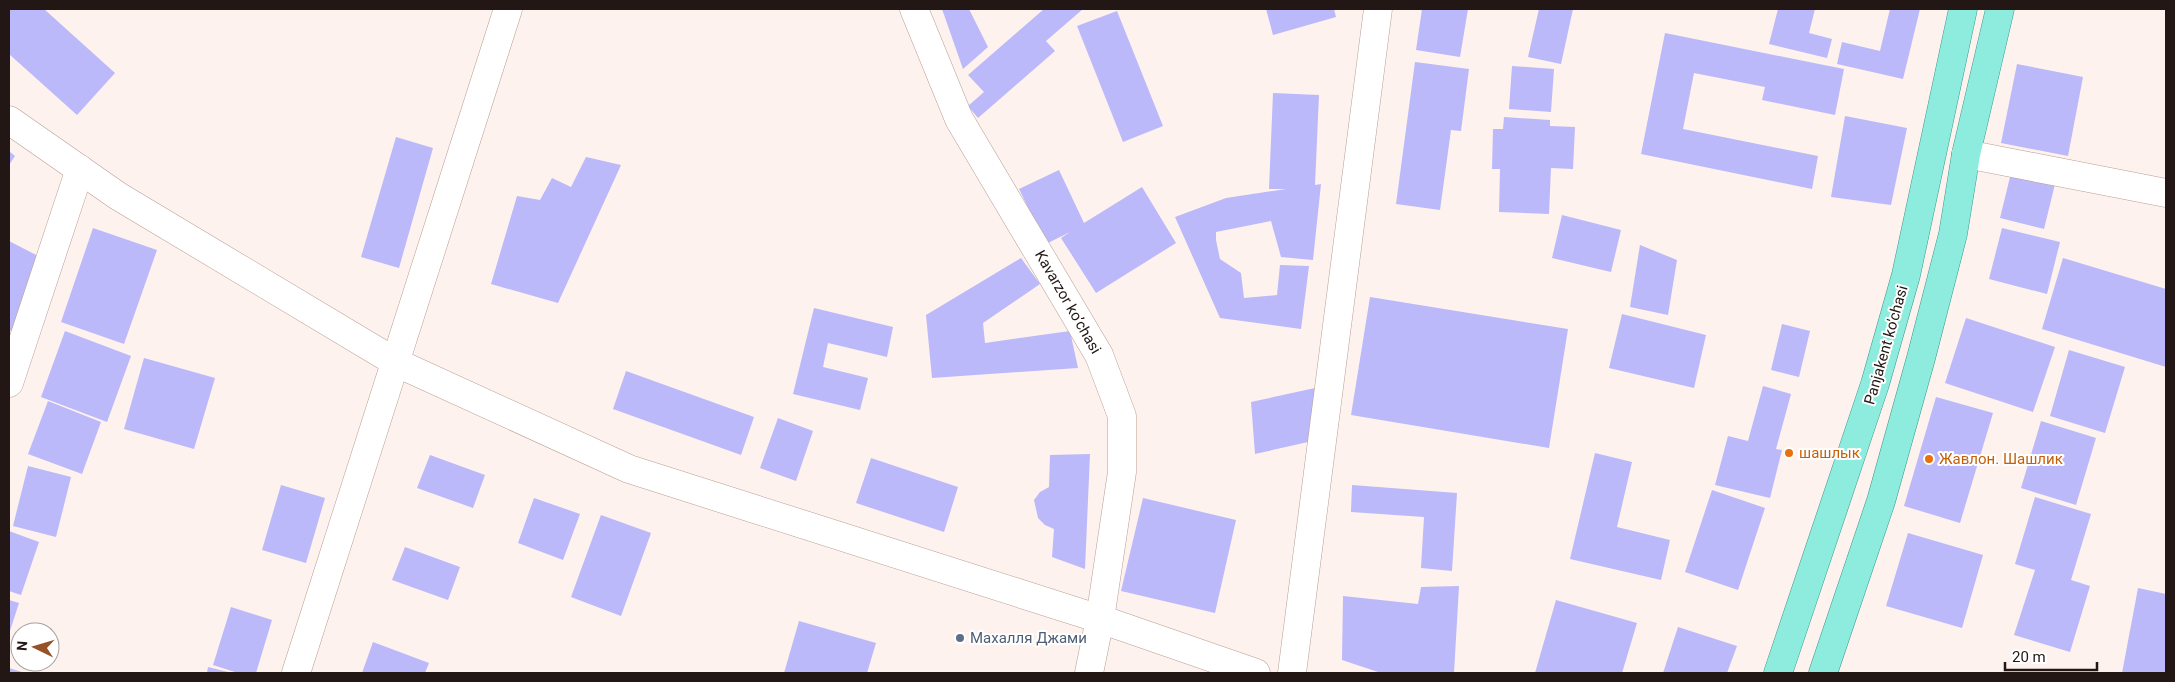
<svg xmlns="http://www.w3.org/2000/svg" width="2175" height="682" viewBox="0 0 2175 682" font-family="Roboto,sans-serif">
	<rect width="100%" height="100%" fill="#fef2ee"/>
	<g fill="#bbb9f9">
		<polygon points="10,9 44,9 115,73 77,115 9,54"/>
		<polygon points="942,9 969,9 988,47 963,69"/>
		<polygon points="1044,9 1083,9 1046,41 1055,51 978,118 968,106 984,92 968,75"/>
		<polygon points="1266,9 1334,9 1336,17 1273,35"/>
		<polygon points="1422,9 1468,9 1460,57 1416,50"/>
		<polygon points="1539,9 1573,9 1561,64 1528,57"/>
		<polygon points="1778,9 1815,9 1809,33 1832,39 1827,58 1769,44"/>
		<polygon points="1890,9 1920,9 1903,79 1837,64 1842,42 1880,51"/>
		<polygon points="1117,11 1163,126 1123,142 1077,26"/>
		<polygon points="1665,33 1844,69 1835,115 1762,100 1765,87 1694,73 1683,129 1818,156 1812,189 1641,154"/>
		<polygon points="1415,62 1469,69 1461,131 1451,130 1440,210 1396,204"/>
		<polygon points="2017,64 2083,77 2068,156 2001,143"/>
		<polygon points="1512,66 1554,69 1551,112 1509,109"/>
		<polygon points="1273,93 1319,95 1315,185 1321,184 1313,260 1281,257 1271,221 1216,232 1216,240 1220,259 1241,273 1244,298 1277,295 1280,265 1309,266 1301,329 1220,318 1175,217 1226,198 1286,189 1269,189"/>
		<polygon points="1845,116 1907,128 1891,205 1831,197"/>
		<polygon points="1504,117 1550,120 1550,126 1575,127 1573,169 1551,168 1549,214 1499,212 1500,169 1492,169 1493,129 1503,129"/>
		<polygon points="396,137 433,148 399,268 361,257"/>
		<polygon points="9,151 15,156 9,165"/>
		<polygon points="586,157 621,165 558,303 491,284 517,196 540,200 552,178 571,187"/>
		<polygon points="1059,170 1084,223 1142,187 1176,243 1096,293 1061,238 1070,232 1046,244 1019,189"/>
		<polygon points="2011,173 2055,184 2044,229 2000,218"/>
		<polygon points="1562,215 1621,230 1611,272 1552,258"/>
		<polygon points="93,228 157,250 124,344 61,322"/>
		<polygon points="2002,228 2060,242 2047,294 1989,279"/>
		<polygon points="9,241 44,259 21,334 9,330"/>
		<polygon points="1640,245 1677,260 1668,315 1630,307"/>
		<polygon points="1021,258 1040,284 983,323 985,343 1070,331 1078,368 932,378 926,315"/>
		<polygon points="2063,258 2166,289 2166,367 2042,329"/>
		<polygon points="1370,297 1568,329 1549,448 1351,415"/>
		<polygon points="814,308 893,327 887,357 828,343 823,367 868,378 860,410 793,394"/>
		<polygon points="1622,314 1706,335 1694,388 1609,368"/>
		<polygon points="1966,318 2055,347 2033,412 1945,383"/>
		<polygon points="1782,324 1810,331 1799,377 1771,370"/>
		<polygon points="65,331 131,356 107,422 41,397"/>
		<polygon points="2069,350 2125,367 2105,433 2050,416"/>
		<polygon points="144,358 215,378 194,449 124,429"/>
		<polygon points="626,371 754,417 741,455 613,409"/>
		<polygon points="1763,386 1791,394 1776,449 1782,450 1770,498 1715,485 1728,436 1748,441"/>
		<polygon points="1315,388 1317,440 1255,454 1251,402"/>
		<polygon points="1936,397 1993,413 1960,523 1904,506"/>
		<polygon points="48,401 101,422 82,474 28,454"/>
		<polygon points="778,418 813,431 796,481 760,468"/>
		<polygon points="2041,421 2096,438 2076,505 2021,488"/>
		<polygon points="1595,453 1632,462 1617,527 1670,540 1661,580 1570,559"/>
		<polygon points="1090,454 1085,569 1052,557 1054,529 1045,525 1038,518 1034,500 1040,492 1049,487 1050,455"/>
		<polygon points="430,455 485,475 473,508 417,488"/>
		<polygon points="871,458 958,487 944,532 856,503"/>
		<polygon points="28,466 71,477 56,537 13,526"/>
		<polygon points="281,485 325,498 306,563 262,550"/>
		<polygon points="1352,485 1457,493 1452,571 1421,568 1424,517 1351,512"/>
		<polygon points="1712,490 1765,508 1738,590 1685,572"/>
		<polygon points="2035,497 2091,514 2071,580 2090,586 2070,652 2014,635 2035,570 2015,564"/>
		<polygon points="534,498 580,514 563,560 518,543"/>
		<polygon points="1143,498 1236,520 1215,613 1121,591"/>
		<polygon points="601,515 651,533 621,616 571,597"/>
		<polygon points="9,531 39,542 21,595 9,591"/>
		<polygon points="1908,533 1983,555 1962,628 1886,606"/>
		<polygon points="405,547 460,567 448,600 392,580"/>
		<polygon points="1459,586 1454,673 1381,673 1342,660 1343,596 1418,604 1421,587"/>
		<polygon points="2138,588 2166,594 2166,673 2122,673"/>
		<polygon points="9,600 19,603 9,634"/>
		<polygon points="1556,600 1637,623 1622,673 1535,673"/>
		<polygon points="231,607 272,620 256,673 238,673 213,665"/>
		<polygon points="799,621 876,643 867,673 784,673"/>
		<polygon points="1678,627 1737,646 1727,673 1663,673"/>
		<polygon points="373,642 429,663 425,673 362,673"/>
		<polygon points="208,667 232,673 207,673"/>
		<polygon points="9,668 25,673 9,673"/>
	</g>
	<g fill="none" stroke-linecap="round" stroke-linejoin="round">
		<defs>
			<g id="minor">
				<polyline points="914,9 959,119 1099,355 1122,416 1122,472 1100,619 1089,673"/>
				<polyline points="1966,154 2166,193"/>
				<polyline points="9,383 80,169"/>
				<polyline points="296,673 508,9"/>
				<polyline points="1292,673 1378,9"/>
			</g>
			<polyline id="tertiary" points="9,120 118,196 397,363 629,469 1100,619 1256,673"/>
			<g id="primary">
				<polyline points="1778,673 1875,384 1906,275 1963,9"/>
				<polyline points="1823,673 1881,501 1921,358 1953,234 1966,154 2000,9"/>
			</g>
		</defs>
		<use href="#minor" stroke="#b99e94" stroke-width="29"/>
		<use href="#tertiary" stroke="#b99e94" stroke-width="29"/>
		<use href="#primary" stroke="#37998a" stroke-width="29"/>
		<use href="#minor" stroke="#fff" stroke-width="28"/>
		<use href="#tertiary" stroke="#fff" stroke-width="28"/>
		<use href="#primary" stroke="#8eecdf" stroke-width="28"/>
	</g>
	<g fill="#e8710a" stroke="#fff" stroke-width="2">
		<circle cx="1789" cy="453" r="5"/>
		<circle cx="1929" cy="459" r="5"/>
	</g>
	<circle fill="#5c6f8a" stroke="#fff" stroke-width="2" cx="960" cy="638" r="5"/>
	<g text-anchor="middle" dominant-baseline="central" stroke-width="4" stroke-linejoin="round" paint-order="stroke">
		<g font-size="15" fill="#221714" stroke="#fff">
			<text transform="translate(1068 302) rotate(60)">Kavarzor ko’chasi</text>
			<text transform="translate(1886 345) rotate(-74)">Panjakent ko'chasi</text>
		</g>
		<g font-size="15" fill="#c56008" stroke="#fff" text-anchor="start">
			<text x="1799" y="453">шашлык</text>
			<text x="1939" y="459">Жавлон. Шашлик</text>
		</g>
		<g font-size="15" fill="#4e5e75" stroke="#fff" text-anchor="start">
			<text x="970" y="638">Махалля Джами</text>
		</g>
	</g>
	<rect width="2175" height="682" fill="none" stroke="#221714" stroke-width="20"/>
	<g transform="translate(35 647) rotate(275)"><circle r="24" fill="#ffffff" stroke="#a7a2a1"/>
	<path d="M0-4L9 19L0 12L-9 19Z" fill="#975127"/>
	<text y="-8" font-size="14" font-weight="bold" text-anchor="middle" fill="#221714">N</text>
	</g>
	<path d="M2005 662v8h92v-8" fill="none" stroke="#221714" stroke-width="2.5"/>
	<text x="2012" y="662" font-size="15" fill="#221714" stroke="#ffffff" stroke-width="4" paint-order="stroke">20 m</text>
</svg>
